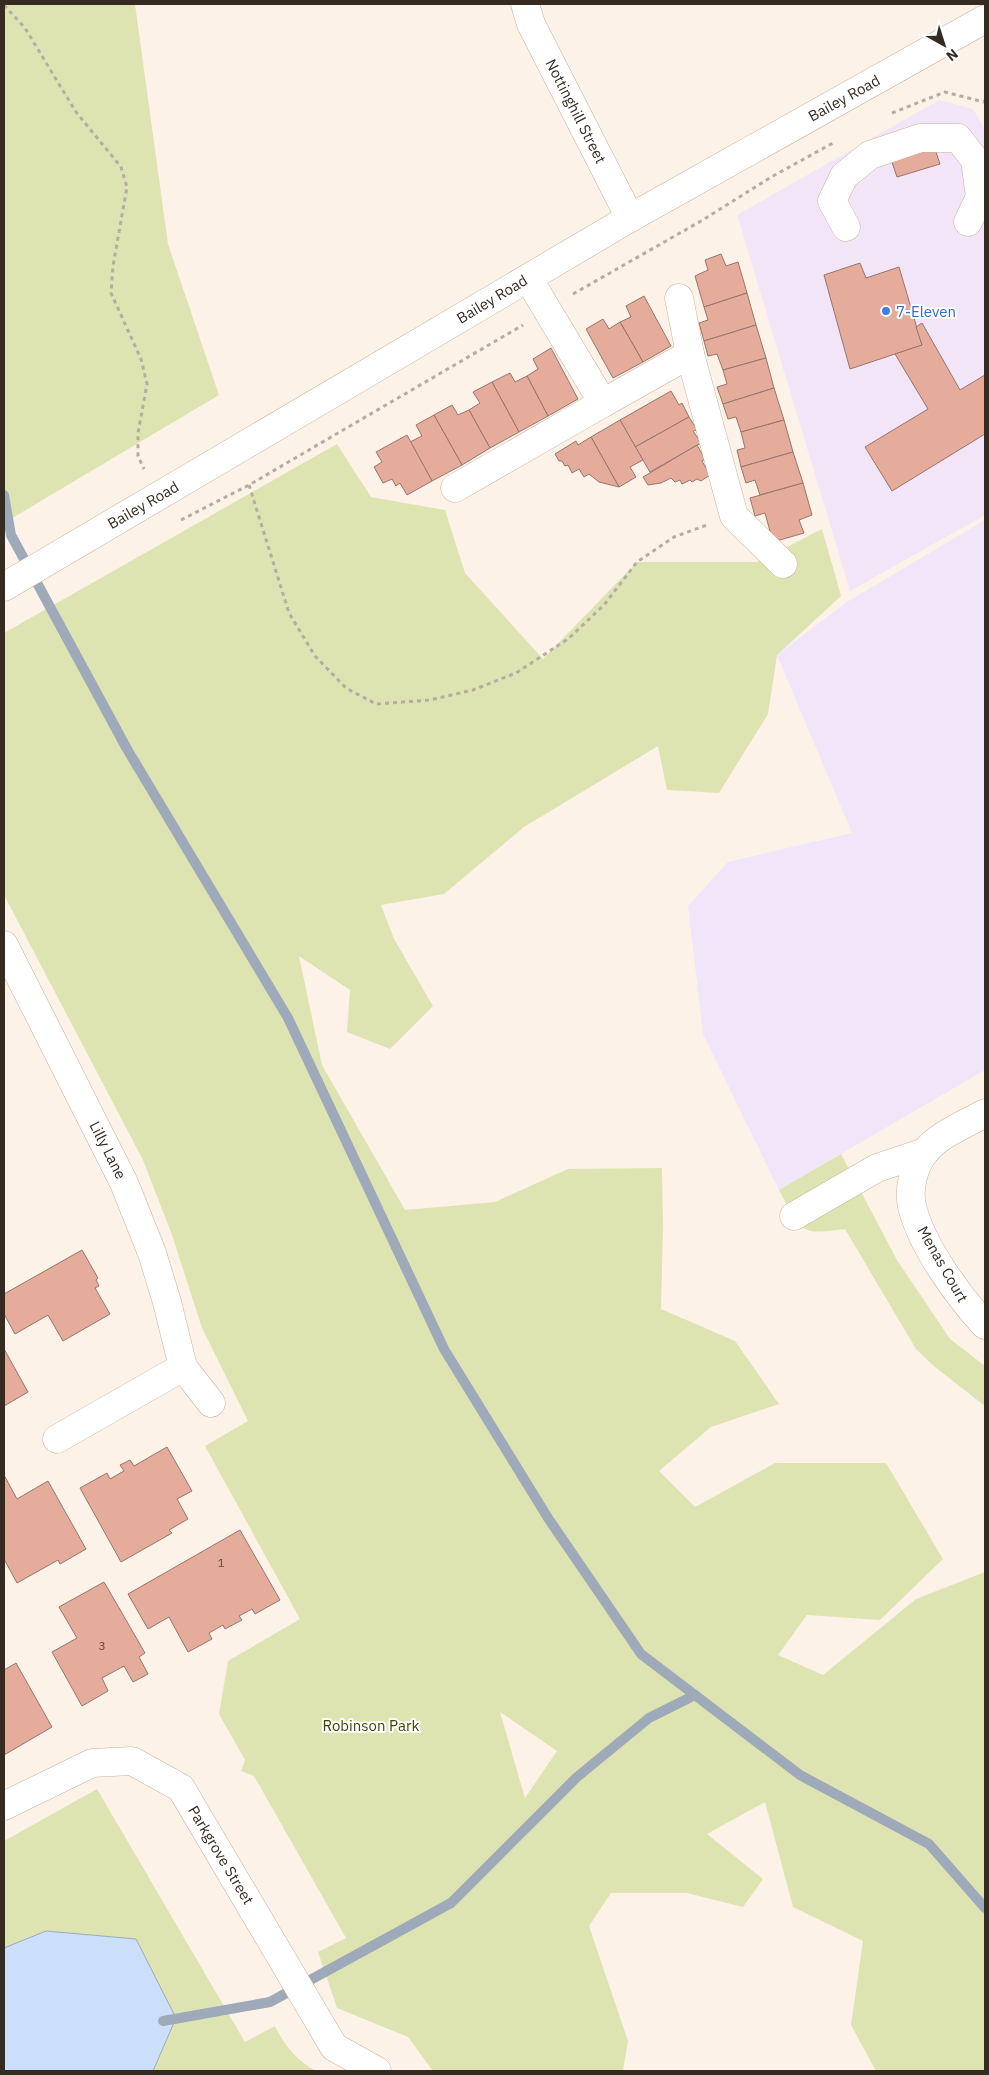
<svg xmlns="http://www.w3.org/2000/svg" width="989" height="2075" viewBox="0 0 989 2075" font-family="'IBM Plex Sans',sans-serif">
	<rect width="100%" height="100%" fill="#fdf2e8"/>
	<polygon fill="#f3e5f8" points="939,100 973,109 985,130 985,515 850,591 737,215"/>
	<polygon fill="#f1e5fa" points="985,520 985,1070 779,1190 703,1034 688,906 728,862 852,833 777,655 847,602"/>
	<g fill="#dde4b2" fill-rule="evenodd">
		<polygon points="4,4 135,4 168,244 219,395 4,523"/>
		<path d="M 337,444 L 371,497 L 445,510 L 465,573 L 543,659 L 637,562 L 757,562 L 822,529 L 841,596 L 777,655 L 768,714 L 719,793 L 667,790 L 658,746 L 524,827 L 444,894 L 381,905 L 394,939 L 433,1006 L 390,1049 L 347,1032 L 350,990 L 299,956 L 322,1065 L 405,1210 L 495,1202 L 568,1169 L 662,1168 L 663,1226 L 661,1309 L 735,1341 L 779,1404 L 711,1427 L 659,1471 L 695,1507 L 775,1463 L 886,1463 L 943,1559 L 880,1620 L 807,1615 L 778,1655 L 823,1675 L 916,1599 L 985,1572 L 985,2071 L 876,2071 L 851,2025 L 863,1941 L 793,1907 L 765,1802 L 707,1834 L 763,1879 L 743,1907 L 687,1893 L 611,1893 L 589,1926 L 628,2041 L 623,2071 L 433,2071 L 408,2037 L 337,2008 L 318,1952 L 346,1938 L 254,1776 L 241,1771 L 245,1760 L 219,1714 L 228,1661 L 300,1619 L 205,1446 L 248,1421 L 202,1328 L 172,1235 L 143,1160 L 4,895 L 4,633 ZM 500,1712 L 557,1751 L 525,1798 Z"/>
		<path d="M 841,1154 L 897,1260 L 950,1339 L 985,1366 L 985,1406 L 935,1367 L 916,1349 L 845,1229 C 796,1236 801,1230 779,1190 Z"/>
		<path d="M 97,1789 L 245,2042 L 275,2026 C 285,2046 296,2060 316,2071 L 4,2071 L 4,1841 Z"/>
	</g>
	<polygon fill="#cbdffa" stroke="#9ea9b9" points="46,1931 136,1939 176,2018 153,2071 4,2071 4,1948"/>
	<g fill="none" stroke-linecap="round" stroke-linejoin="round">
		<g stroke="#9ea9b9" stroke-width="10">
			<polyline points="4,495 11,535 127,749 288,1018 444,1349 548,1518 641,1654 800,1775 929,1844 985,1908"/>
			<polyline points="163,2021 270,2002 451,1903 577,1777 649,1718 695,1695"/>
		</g>
	</g>
	<g fill="#e5ab9b" stroke="#97756c">
		<polygon points="933,143 940,164 897,177 890,156"/>
		<polygon points="721,254 726,266 738,262 747,293 704,307 695,276 708,270 705,260"/>
		<polygon points="860,263 866,278 899,267 922,345 850,369 824,275"/>
		<polygon points="747,293 756,325 704,341 699,323 708,320 704,307"/>
		<polygon points="644,296 671,346 643,362 620,322 631,317 626,306"/>
		<polygon points="603,319 609,329 620,322 643,362 613,378 586,329"/>
		<polygon points="922,323 960,390 985,375 985,434 892,491 865,447 928,409 895,354 922,345 916,327"/>
		<polygon points="756,325 766,358 723,370 717,354 708,356 704,341"/>
		<polygon points="551,348 578,399 548,416 527,376 538,369 533,359"/>
		<polygon points="766,358 774,388 723,404 717,387 727,384 723,370"/>
		<polygon points="510,373 515,382 527,376 548,416 519,432 492,382"/>
		<polygon points="492,382 519,432 490,448 469,410 480,403 473,392"/>
		<polygon points="774,388 784,420 741,432 736,417 728,419 723,404"/>
		<polygon points="671,391 679,405 682,403 689,417 635,447 620,420"/>
		<polygon points="452,405 458,415 469,410 490,448 462,465 434,415"/>
		<polygon points="434,415 462,465 432,481 410,442 422,436 416,425"/>
		<polygon points="689,417 697,430 693,431 701,443 650,472 635,447"/>
		<polygon points="620,420 643,460 630,467 636,477 619,487 591,437"/>
		<polygon points="784,420 793,452 741,467 737,450 745,448 741,432"/>
		<polygon points="407,435 432,481 407,495 400,483 396,486 392,479 383,483 374,467 382,462 376,452"/>
		<polygon points="591,437 619,487 599,482 589,474 584,477 579,469 572,473 568,465 565,466 562,461 559,461 555,454 576,441 578,445"/>
		<polygon points="697,445 705,459 702,461 710,475 701,481 697,479 692,482 690,480 682,484 680,480 675,482 671,478 661,483 648,485 643,477"/>
		<polygon points="793,452 803,483 760,495 755,480 746,483 741,467"/>
		<polygon points="803,483 812,515 799,520 804,533 773,542 765,513 755,516 750,498"/>
		<polygon points="82,1250 98,1278 96,1280 99,1286 95,1288 110,1314 63,1341 48,1315 15,1334 4,1314 4,1294"/>
		<polygon points="4,1349 28,1392 4,1406"/>
		<polygon points="167,1447 192,1491 177,1499 188,1519 169,1530 172,1533 121,1562 80,1488 107,1473 110,1479 124,1471 120,1465 130,1460 134,1466"/>
		<polygon points="4,1475 17,1499 48,1481 86,1549 60,1564 58,1560 17,1583 4,1559"/>
		<polygon points="240,1530 280,1600 255,1614 252,1609 239,1616 242,1620 225,1629 223,1625 209,1633 212,1639 188,1652 169,1617 148,1629 128,1594"/>
		<polygon points="104,1582 145,1653 139,1657 148,1674 133,1682 124,1666 102,1678 108,1691 82,1706 52,1652 77,1638 59,1607"/>
		<polygon points="16,1663 52,1727 4,1755 4,1670"/>
	</g>
	<g fill="none" stroke-linecap="round" stroke-linejoin="round">
		<defs>
			<g id="minor">
				<polyline points="525,4 531,24 630,218"/>
				<polyline points="846,227 832,201 844,176 870,155 920,138 958,138 975,160 980,197 968,222"/>
				<polyline points="679,298 690,354 734,516 783,564"/>
				<polyline points="603,403 690,354"/>
				<polyline points="455,488 603,403 528,278"/>
				<polyline points="4,587 630,218 985,19"/>
				<polyline points="4,945 124,1183 152,1253 167,1302 183,1367 211,1403"/>
				<path d="M 985,1113 C 966,1124 939,1134 925,1152 C 914,1165 908,1189 912,1206 C 921,1245 958,1296 985,1325"/>
				<polyline points="794,1216 877,1168 925,1152"/>
				<polyline points="57,1439 183,1367"/>
				<polyline points="4,1806 92,1763 132,1761 181,1788 334,2047 377,2071"/>
			</g>
		</defs>
		<use href="#minor" stroke="#cab198" stroke-width="29"/>
		<g stroke="#b6aca2" stroke-width="3" stroke-dasharray="4 4" stroke-linecap="butt">
			<polyline points="4,5 25,28 76,112 121,167 127,187 113,266 111,293 141,359 147,384 138,433 138,456 144,469"/>
			<polyline points="892,113 945,92 984,102"/>
			<polyline points="573,294 701,221 773,176 833,143"/>
			<polyline points="249,485 289,613 315,656 346,688 376,704 430,700 473,690 516,673 568,639 604,605 637,562 674,537 707,525"/>
			<polyline points="181,520 249,485 523,325"/>
		</g>
		<use href="#minor" stroke="#fff" stroke-width="28"/>
	</g>
	<circle fill="#3f7fe0" stroke="#fff" stroke-width="2" cx="886" cy="311" r="5"/>
	<g text-anchor="middle" dominant-baseline="central" stroke-width="4" stroke-linejoin="round" paint-order="stroke">
		<g font-size="12" fill="#614b40">
			<text x="221" y="1562">1</text>
			<text x="102" y="1645">3</text>
		</g>
		<g font-size="15" fill="#352b21" stroke="#fff">
			<text transform="translate(844 98) rotate(-29)">Bailey Road</text>
			<text transform="translate(576 111) rotate(63)">Nottinghill Street</text>
			<text transform="translate(492 299) rotate(-31)">Bailey Road</text>
			<text transform="translate(143 505) rotate(-30)">Bailey Road</text>
			<text transform="translate(108 1150) rotate(63)">Lilly Lane</text>
			<text transform="translate(943 1264) rotate(60)">Menas Court</text>
			<text transform="translate(221 1855) rotate(59)">Parkgrove Street</text>
		</g>
		<g font-size="15" fill="#366cbe" stroke="#fff" text-anchor="start">
			<text x="896" y="311">7-Eleven</text>
		</g>
		<g font-size="15" fill="#3f4401" stroke="#fff">
			<text x="371" y="1725">Robinson Park</text>
		</g>
	</g>
	<rect width="989" height="2075" fill="none" stroke="#352b21" stroke-width="10"/>
	<g transform="translate(944 45) rotate(141)" stroke="#ffffff" stroke-width="4" paint-order="stroke">
	<path d="M0-4L9 19L0 12L-9 19Z" fill="#352b21"/>
	<text y="-8" font-size="14" font-weight="bold" text-anchor="middle" fill="#352b21">N</text>
	</g>
</svg>
